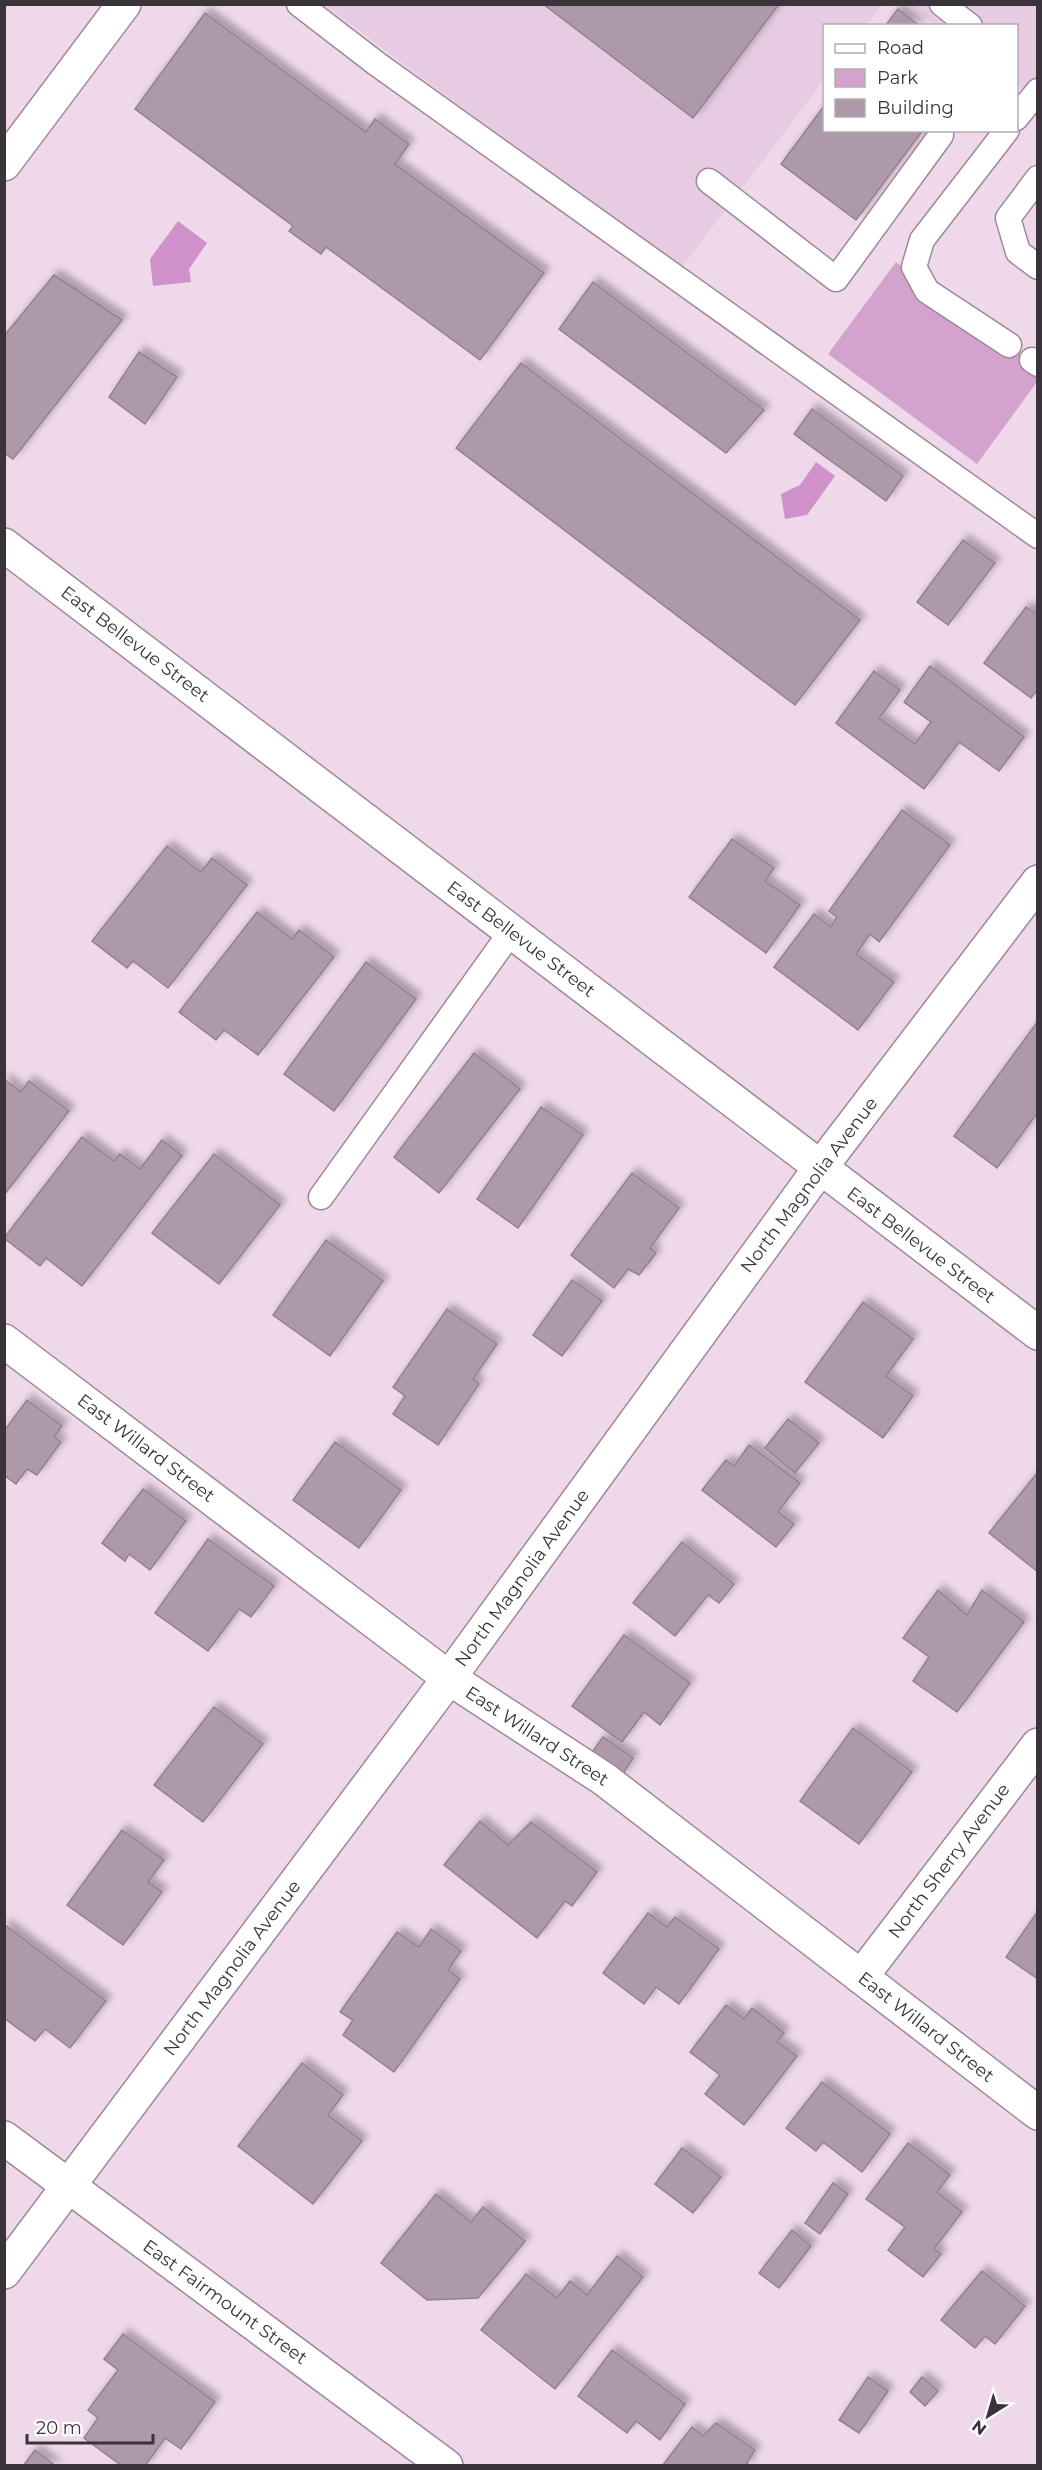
<svg xmlns="http://www.w3.org/2000/svg" width="1042" height="2470" viewBox="0 0 1042 2470" font-family="Montserrat,sans-serif">
	<defs>
		<filter id="shadow"><feDropShadow dx="5.5" dy="-5.5" stdDeviation="3" flood-color="#0004"/></filter>
	</defs>
	<rect width="100%" height="100%" fill="#eed8ea"/>
	<g fill="#e6cbe2">
		<polygon points="325,5 882,5 866,25 824,26 824,80 679,271"/>
		<polygon points="909,5 1037,5 1037,81 1028,94 1017,85 1016,26 937,25"/>
	</g>
	<polygon fill="#d3a3cd" points="896,262 1037,367 1037,382 977,464 828,354"/>
	<g fill="#d090c9">
		<polygon points="178,221 207,243 189,269 191,282 153,286 150,259"/>
		<polygon points="816,462 835,476 807,515 785,519 781,494 800,485"/>
	</g>
	<g fill="#ad99aa" stroke="#938090" stroke-width="1.5" filter="url(#shadow)">
		<polygon points="543,4 779,4 693,118"/>
		<polygon points="898,9 920,26 885,26"/>
		<polygon points="205,13 366,132 375,119 409,144 395,164 544,273 480,360 326,247 321,254 289,231 293,226 135,109"/>
		<polygon points="824,106 824,130 923,130 856,220 781,164"/>
		<polygon points="54,275 122,320 13,459 4,453 4,336"/>
		<polygon points="593,282 764,410 726,453 559,329"/>
		<polygon points="139,352 177,377 145,424 109,397"/>
		<polygon points="521,363 860,620 795,705 456,448"/>
		<polygon points="812,409 903,476 886,501 794,434"/>
		<polygon points="963,540 995,563 948,625 917,602"/>
		<polygon points="1026,607 1038,615 1038,689 1031,698 984,663"/>
		<polygon points="930,666 1024,737 999,771 959,742 924,789 836,723 874,671 900,690 879,718 915,744 931,722 904,702"/>
		<polygon points="902,810 950,845 879,942 870,934 856,954 894,982 858,1030 774,967 814,914 831,927 837,917 829,911"/>
		<polygon points="732,839 774,868 765,881 800,905 766,953 689,897"/>
		<polygon points="167,846 201,872 212,858 247,885 168,988 133,961 127,968 92,941"/>
		<polygon points="257,912 292,939 299,930 334,957 258,1055 224,1030 216,1040 179,1012"/>
		<polygon points="366,962 416,999 334,1111 284,1074"/>
		<polygon points="1038,1021 1038,1112 997,1168 954,1136"/>
		<polygon points="474,1053 520,1089 439,1193 394,1157"/>
		<polygon points="4,1079 21,1092 29,1081 69,1111 4,1195"/>
		<polygon points="541,1107 583,1135 518,1228 477,1199"/>
		<polygon points="82,1137 114,1161 120,1154 140,1169 162,1140 182,1156 82,1286 46,1258 40,1266 4,1238"/>
		<polygon points="214,1154 280,1205 219,1284 152,1233"/>
		<polygon points="632,1173 679,1208 650,1248 656,1253 639,1275 628,1269 614,1288 571,1255"/>
		<polygon points="326,1240 383,1281 330,1356 273,1315"/>
		<polygon points="572,1280 602,1301 562,1356 533,1335"/>
		<polygon points="863,1302 913,1339 886,1376 913,1396 883,1438 805,1382"/>
		<polygon points="447,1309 497,1344 473,1379 479,1384 438,1445 393,1414 405,1396 393,1387"/>
		<polygon points="27,1400 62,1426 54,1437 61,1442 37,1475 27,1469 16,1484 4,1475 4,1431"/>
		<polygon points="788,1419 819,1443 795,1473 765,1448"/>
		<polygon points="335,1442 401,1490 359,1548 293,1500"/>
		<polygon points="749,1445 800,1483 778,1512 794,1524 776,1547 702,1490 726,1460 734,1466"/>
		<polygon points="1038,1472 1038,1572 989,1533"/>
		<polygon points="143,1489 186,1521 150,1570 129,1554 125,1561 102,1543"/>
		<polygon points="208,1539 274,1586 251,1617 239,1609 208,1651 155,1613"/>
		<polygon points="682,1542 734,1584 719,1603 708,1595 675,1636 633,1603"/>
		<polygon points="938,1590 967,1615 982,1590 1024,1622 957,1712 913,1681 929,1657 903,1638"/>
		<polygon points="624,1635 690,1683 660,1725 644,1712 622,1742 572,1706"/>
		<polygon points="214,1707 263,1744 203,1822 154,1785"/>
		<polygon points="853,1728 912,1772 859,1844 800,1801"/>
		<polygon points="603,1737 633,1758 621,1777 590,1755"/>
		<polygon points="480,1821 508,1845 531,1822 597,1872 572,1906 565,1901 537,1938 444,1865"/>
		<polygon points="122,1830 164,1860 148,1882 162,1892 123,1945 67,1905"/>
		<polygon points="1038,1911 1038,1979 1006,1957"/>
		<polygon points="648,1913 667,1927 675,1917 719,1949 679,2004 656,1987 644,2004 603,1973"/>
		<polygon points="4,1924 106,2001 70,2048 45,2029 35,2041 4,2018"/>
		<polygon points="431,1929 461,1951 448,1970 460,1979 394,2072 343,2035 353,2020 340,2012 397,1932 419,1947"/>
		<polygon points="726,2005 744,2019 752,2008 784,2033 777,2042 797,2056 744,2125 705,2094 720,2075 690,2052"/>
		<polygon points="302,2063 343,2095 328,2115 362,2141 313,2204 238,2146"/>
		<polygon points="822,2082 890,2134 862,2172 823,2142 816,2151 786,2128"/>
		<polygon points="908,2143 950,2175 937,2192 962,2212 934,2249 941,2254 923,2277 888,2250 905,2227 866,2199"/>
		<polygon points="682,2148 721,2177 693,2213 655,2184"/>
		<polygon points="833,2183 848,2194 820,2234 805,2223"/>
		<polygon points="436,2194 471,2222 483,2207 525,2241 478,2298 427,2300 381,2263"/>
		<polygon points="792,2230 811,2246 779,2288 759,2273"/>
		<polygon points="617,2256 643,2277 555,2389 481,2330 526,2274 557,2298 570,2281 587,2295"/>
		<polygon points="982,2271 1025,2306 995,2344 985,2336 975,2348 941,2320"/>
		<polygon points="123,2334 215,2402 181,2449 165,2438 145,2466 122,2466 84,2438 98,2418 88,2410 118,2370 104,2359"/>
		<polygon points="612,2350 685,2404 660,2440 636,2421 627,2433 578,2396"/>
		<polygon points="868,2377 888,2391 859,2433 839,2420"/>
		<polygon points="922,2377 938,2391 925,2406 910,2392"/>
		<polygon points="716,2423 755,2450 747,2463 750,2466 662,2466 692,2427 703,2436"/>
		<polygon points="35,2450 56,2466 23,2466"/>
	</g>
	<g fill="none" stroke-linecap="round" stroke-linejoin="round">
		<defs>
			<g id="lane">
				<polyline points="299,4 377,64 1038,536"/>
				<polyline points="942,4 970,26"/>
				<polyline points="1016,118 1038,91"/>
				<polyline points="1007,130 922,240 914,267 927,291 1009,345"/>
				<polyline points="1038,178 1008,218 1018,252 1038,267"/>
				<polyline points="709,181 836,279 941,135"/>
				<polyline points="1032,360 1038,364"/>
				<polyline points="321,1197 511,932"/>
			</g>
			<g id="street">
				<polyline points="4,164 124,4"/>
				<polyline points="4,545 1038,1333"/>
				<polyline points="4,1341 449,1678 604,1779 1038,2113"/>
				<polyline points="861,1977 1038,1745"/>
				<polyline points="4,2138 446,2466"/>
				<polyline points="4,2272 449,1678 820,1168 1038,882"/>
			</g>
		</defs>
		<use href="#lane" stroke="#9c8899" stroke-width="27"/>
		<use href="#street" stroke="#9c8899" stroke-width="36"/>
		<use href="#lane" stroke="#fff" stroke-width="24"/>
		<use href="#street" stroke="#fff" stroke-width="33"/>
	</g>
	<g text-anchor="middle" dominant-baseline="central" stroke-width="6" stroke-linejoin="round" paint-order="stroke">
		<g font-size="18" fill="#3b333a" stroke="#fff">
			<text transform="translate(135 644) rotate(37)">East Bellevue Street</text>
			<text transform="translate(521 939) rotate(37)">East Bellevue Street</text>
			<text transform="translate(809 1185) rotate(-53)">North Magnolia Avenue</text>
			<text transform="translate(921 1245) rotate(37)">East Bellevue Street</text>
			<text transform="translate(146 1448) rotate(37)">East Willard Street</text>
			<text transform="translate(522 1578) rotate(-54)">North Magnolia Avenue</text>
			<text transform="translate(537 1736) rotate(33)">East Willard Street</text>
			<text transform="translate(949 1861) rotate(-53)">North Sherry Avenue</text>
			<text transform="translate(232 1968) rotate(-53)">North Magnolia Avenue</text>
			<text transform="translate(926 2027) rotate(38)">East Willard Street</text>
			<text transform="translate(225 2302) rotate(36)">East Fairmount Street</text>
		</g>
	</g>
	<rect width="1042" height="2470" fill="none" stroke="#3b333a" stroke-width="12"/>
	<rect x="823" y="24" width="195" height="108" fill="#ffffff" stroke="#b1adb0" stroke-width="1.5"/>
	<rect x="835" y="44" width="30" height="9" fill="#ffffff" stroke="#b1adb0" stroke-width="1.5"/>
	<text x="877" y="54" font-size="18" fill="#3b333a">Road</text>
	<rect x="835" y="69" width="30" height="18" fill="#d3a3cd" stroke="#b1adb0" stroke-width="1.5"/>
	<text x="877" y="84" font-size="18" fill="#3b333a">Park</text>
	<rect x="835" y="99" width="30" height="18" fill="#ad99aa" stroke="#b1adb0" stroke-width="1.5"/>
	<text x="877" y="114" font-size="18" fill="#3b333a">Building</text>
	<g transform="translate(988 2416) rotate(217)" stroke="#ffffff" stroke-width="4.5" paint-order="stroke">
	<path d="M0-4.5L10 22L0 15L-10 22Z" fill="#3b333a"/>
	<text y="-9" font-size="16" font-weight="bold" text-anchor="middle" fill="#3b333a">N</text>
	</g>
	<path d="M27 2434v9h126v-9" fill="none" stroke="#3b333a" stroke-width="3"/>
	<text x="36" y="2434" font-size="18" fill="#3b333a" stroke="#ffffff" stroke-width="4.5" paint-order="stroke">20 m</text>
</svg>
